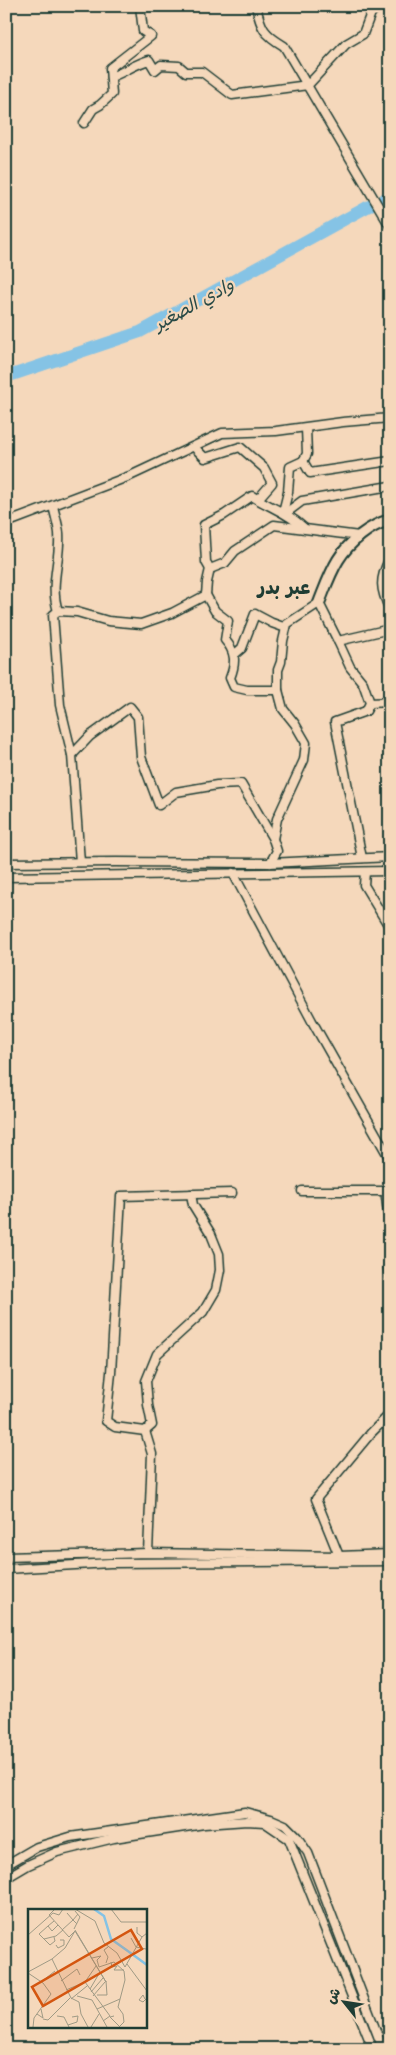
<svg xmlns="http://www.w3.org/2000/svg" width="396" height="2055" viewBox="0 0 396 2055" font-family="'Playpen Sans','Playpen Sans Arabic',sans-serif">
	<rect width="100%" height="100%" fill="#f5d8bb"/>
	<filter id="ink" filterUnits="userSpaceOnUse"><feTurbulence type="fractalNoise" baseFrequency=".02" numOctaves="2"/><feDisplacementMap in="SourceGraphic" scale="10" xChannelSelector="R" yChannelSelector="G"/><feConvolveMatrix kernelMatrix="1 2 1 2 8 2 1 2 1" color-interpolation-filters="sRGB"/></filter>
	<g filter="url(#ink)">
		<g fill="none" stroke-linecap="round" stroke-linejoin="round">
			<g stroke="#85c3e5" stroke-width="12">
				<polyline points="384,199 390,196"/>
				<polyline points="6,377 140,332 369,206"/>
			</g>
			<defs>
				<g id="minor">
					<path d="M 256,6 C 261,29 264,34 284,46 L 390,226"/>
					<path d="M 111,77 C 124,72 135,64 149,60 L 155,70 L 161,65 L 179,66 L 186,72 L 202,72 L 232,95 L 308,85 L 346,44 L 363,34 L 371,13 L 378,6"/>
					<polyline points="84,123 93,109 100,105 112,94 110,68 151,36 143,31 140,6"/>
					<polyline points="194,447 205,458 240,447 264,468 272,483 258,499"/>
					<polyline points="303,461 307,454 306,428"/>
					<path d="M 53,506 C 55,515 58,524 59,533 C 61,560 49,584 58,611 L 77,612 L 108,621 L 141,624 L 172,613 L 206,595 L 215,611 L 228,621 L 225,640 C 236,652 236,663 230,678 L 234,687 L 247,690 L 278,690"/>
					<polyline points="283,512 288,492 290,467 303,461 310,473 390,461"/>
					<polyline points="286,513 302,501 390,486"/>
					<polyline points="6,523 130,476 222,433 276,431 343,422 390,418"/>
					<path d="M 390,558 C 379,579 380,589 390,610"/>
					<path d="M 210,569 L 206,562 L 204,525 L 224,515 L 252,496 C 271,508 287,512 304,528"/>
					<polyline points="206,595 207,582 210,569 225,563 235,551 274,525 359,536"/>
					<polyline points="58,611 53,615 60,705 72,755"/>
					<polyline points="338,641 350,667 363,683 370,703 366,711 335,722 362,858"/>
					<polyline points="235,654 242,648 255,614 272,623 286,628"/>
					<polyline points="370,703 390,702"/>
					<polyline points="273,839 277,819 304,760 306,743 295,724 283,709 278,690 278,670 281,662 283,641 287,624 319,603 338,641 390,629"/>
					<polyline points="80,862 72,755 90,736 130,707 138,717 141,757 159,805 176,792 217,785 241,784 273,839 277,851 270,863"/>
					<polyline points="6,863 116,862 270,863 390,857"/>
					<polyline points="365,872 364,885 390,928"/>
					<polyline points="233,873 312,1021 390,1159"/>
					<polyline points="6,877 390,871"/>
					<polyline points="302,1191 390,1191"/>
					<polyline points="390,1191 386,1197 390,1228"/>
					<polyline points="390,1258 388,1268 390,1279"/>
					<polyline points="145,1431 152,1425 148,1405 146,1381 157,1354 203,1312 216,1290 220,1270 219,1254 211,1234 193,1205 191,1194"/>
					<polyline points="148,1553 152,1454 145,1431 115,1427 106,1421 111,1373 121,1196 232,1193"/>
					<polyline points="339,1556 316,1499 371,1433 390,1414"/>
					<polyline points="6,1557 148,1553 339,1556 390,1554"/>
					<polyline points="6,1569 110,1563 390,1561"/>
					<polyline points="6,1865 37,1847 70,1837 245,1812 271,1819 285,1825 297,1837 308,1853 383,2049"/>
					<polyline points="6,1878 28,1865 57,1852 114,1838 204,1824 247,1821 264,1822 289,1839 373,2049"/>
				</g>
				<path id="tertiary" d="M 319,603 C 325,588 330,573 338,560 C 349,542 370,525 390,520"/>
			</defs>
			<use href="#minor" stroke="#1f3d34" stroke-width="11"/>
			<use href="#tertiary" stroke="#1f3d34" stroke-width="14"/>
			<use href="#minor" stroke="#f5d8bb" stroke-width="8"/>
			<use href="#tertiary" stroke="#f5d8bb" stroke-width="10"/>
		</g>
	</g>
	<g text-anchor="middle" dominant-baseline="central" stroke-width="4.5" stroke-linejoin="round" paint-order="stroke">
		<g font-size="18" font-style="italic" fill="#294a46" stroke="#f5d8bb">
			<text transform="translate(193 303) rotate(-29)">وادي الصغير</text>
		</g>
		<g font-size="19" font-weight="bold" fill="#1f3d34" stroke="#f5d8bb">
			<text x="284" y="586">عبر بدر</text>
		</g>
	</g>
	<g transform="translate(28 1909)">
		<rect width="119" height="119" fill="#f5d8bb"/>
		<path fill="none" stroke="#85c3e5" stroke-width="2.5" d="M 66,0 L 76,7 L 83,30 L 104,45M 104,45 L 119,56"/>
		<path fill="none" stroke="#9f9a85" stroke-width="1" d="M 47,0 L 67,12 L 76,34 L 89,44 L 97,58M 83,0 L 93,13 L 119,13M 39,4 L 45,11 L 50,5M 26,12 L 20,17 L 24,22 L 30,16M 20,17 L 11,25 L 16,30 L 28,27 L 35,21M 109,18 L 109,24 L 114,28 L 119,24M 46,20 L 52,8 L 47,2M 34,21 L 45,11 L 49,15M 47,22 L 78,73 L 47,21M 0,26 L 25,4 L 31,6 L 35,0M 103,29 L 108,38 L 118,40M 16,30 L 22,36 L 27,32 L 26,28M 28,36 L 30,39 L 36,36 L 36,31 L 32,31M 64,49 L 73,47 L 69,51 L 71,58M 24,50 L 43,89 L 51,93 L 53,105 L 60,118M 83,53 L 84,58 L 89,57 L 86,61 L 96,61M 78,54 L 80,48 L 76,41 L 80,38M 99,55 L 119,82M 71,58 L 86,53 L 96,62 L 97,71 L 90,98 L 95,105 L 96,113 L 91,118M 97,58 L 114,28M 0,63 L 24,50 L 37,39 L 47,22 L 41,28 L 21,6 L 27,0M 0,64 L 15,74 L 23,85 L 6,109 L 5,118M 33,72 L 49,60 L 52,66M 13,73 L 27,62M 57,73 L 68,57M 62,80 L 72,63M 38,81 L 57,73 L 82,107 L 75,112M 63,83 L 75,69M 69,86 L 79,86 L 78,72M 49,87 L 64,91 L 79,118M 65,87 L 77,73M 43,90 L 59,77M 117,90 L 115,86 L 111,91 L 115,93 L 119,89M 69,100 L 92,90M 9,105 L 15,109 L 13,100M 29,107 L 36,108 L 41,118M 86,107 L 82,108 L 92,118M 15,110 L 20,111 L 42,89M 40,116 L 49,113 L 50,107 L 44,108M 63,118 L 71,105"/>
		<path fill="#d45610" fill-opacity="0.15" stroke="#d45610" stroke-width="2.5" d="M 103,21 L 114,40 L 15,97 L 4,78 Z"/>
		<rect width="119" height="119" fill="none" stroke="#1f3d34" stroke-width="2.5"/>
	</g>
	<rect width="396" height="2055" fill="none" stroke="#f5d8bb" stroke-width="25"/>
	<rect x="12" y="12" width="371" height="2030" fill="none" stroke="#1f3d34" stroke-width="2" filter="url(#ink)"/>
	<g transform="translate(344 2002) rotate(300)" stroke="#f5d8bb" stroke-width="4" paint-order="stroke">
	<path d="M0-4L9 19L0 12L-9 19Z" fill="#1f3d34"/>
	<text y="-8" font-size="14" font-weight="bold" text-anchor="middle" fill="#1f3d34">ش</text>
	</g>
</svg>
